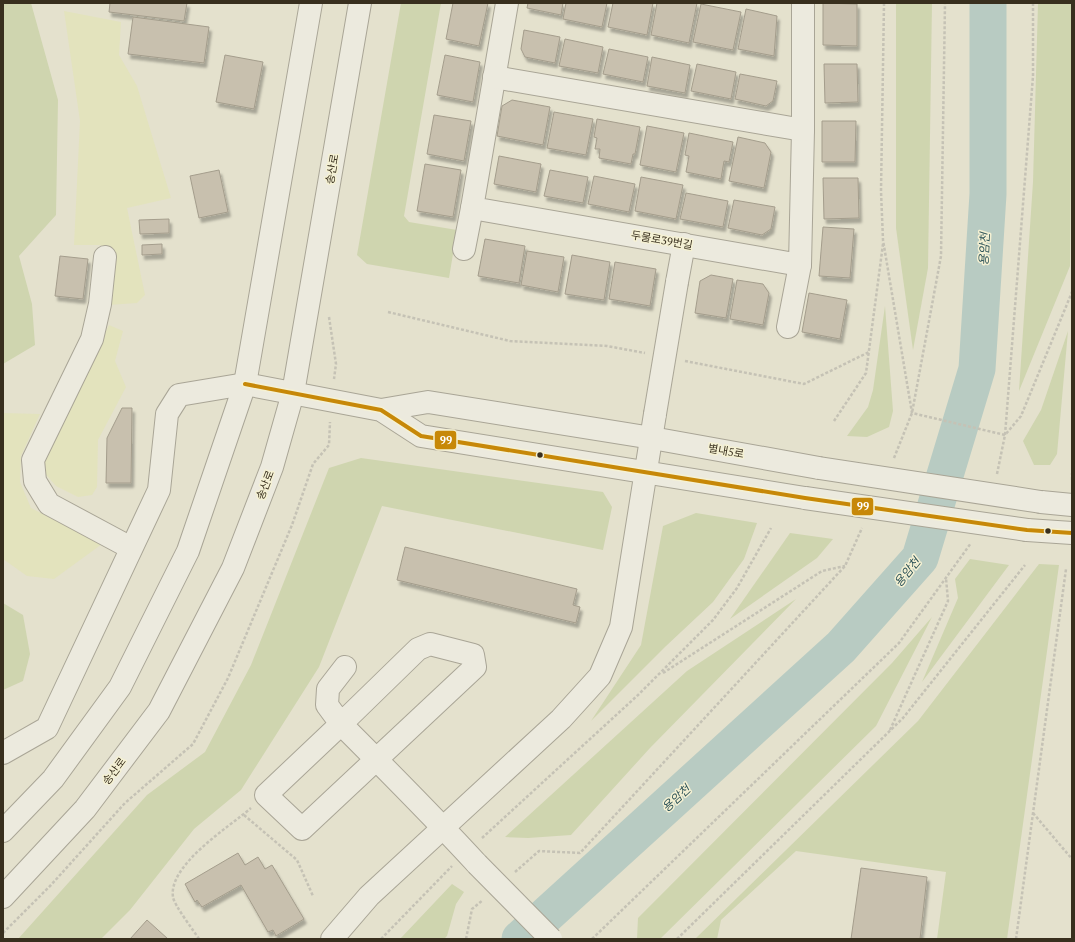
<svg xmlns="http://www.w3.org/2000/svg" width="1075" height="942" viewBox="0 0 1075 942" font-family="'PT Serif','Noto Sans KR',serif">
	<defs>
		<filter id="shadow"><feDropShadow dx="2.5" dy="4.5" stdDeviation="1" flood-color="#0004"/></filter>
	</defs>
	<rect width="100%" height="100%" fill="#e4e1cd"/>
	<g fill="#e3e3bd">
		<polygon points="64,11 121,22 119,55 137,86 171,198 127,208 145,295 137,303 108,305 113,253 100,245 74,245 80,121"/>
		<polygon points="109,325 123,331 115,361 126,387 98,440 97,487 92,495 78,497 56,486 42,470 44,454"/>
		<polygon points="3,413 40,414 21,456 20,482 31,508 102,544 54,579 27,576 3,559"/>
	</g>
	<g fill="#cfd5af">
		<polygon points="3,3 31,3 58,100 56,215 19,256 32,304 35,345 3,364"/>
		<polygon points="401,3 441,3 404,216 409,222 457,230 449,278 367,264 357,255"/>
		<polygon points="896,3 932,3 928,268 913,350 896,228"/>
		<polygon points="1038,3 1072,3 1070,266 1019,391 1033,182"/>
		<polygon points="885,306 893,411 889,427 867,437 847,436 868,407 873,390"/>
		<polygon points="1068,331 1057,454 1050,465 1034,465 1023,441 1041,410"/>
		<polygon points="361,458 603,492 612,507 603,550 382,506 319,667 241,790 194,829 130,910 101,939 18,939 147,795 205,752 251,665 329,468"/>
		<polygon points="696,513 757,523 744,559 713,602 666,646 591,721 641,645 663,526"/>
		<polygon points="790,533 833,539 817,558 730,619"/>
		<polygon points="970,559 1009,565 922,682 958,598 955,579"/>
		<polygon points="1039,564 1059,565 1007,939 937,939 946,872 796,851 721,920 717,939 695,939 918,721"/>
		<polygon points="796,599 650,748 571,835 528,838 505,837 687,671"/>
		<polygon points="3,603 23,615 30,654 23,681 3,690"/>
		<polygon points="932,617 876,726 660,939 637,939 638,918 892,663"/>
		<polygon points="452,884 464,892 456,904 447,936 444,939 400,939"/>
	</g>
	<g fill="none" stroke-linecap="round" stroke-linejoin="round">
		<polyline stroke="#b8cbc2" stroke-width="37" points="520,939 841,647 920,558 977,369 988,194 988,3"/>
	</g>
	<g fill="#c8c0ae" stroke="#a49d8c" filter="url(#shadow)">
		<polygon points="110,3 187,3 184,21 109,12"/>
		<polygon points="453,3 488,3 479,46 446,39"/>
		<polygon points="528,3 563,3 561,15 527,8"/>
		<polygon points="566,3 607,3 602,27 563,19"/>
		<polygon points="613,3 653,3 647,35 608,27"/>
		<polygon points="657,3 697,3 689,43 651,35"/>
		<polygon points="823,3 857,4 857,46 823,45"/>
		<polygon points="701,4 741,12 733,50 693,42"/>
		<polygon points="746,9 777,16 774,56 738,49"/>
		<polygon points="133,17 209,27 204,63 128,54"/>
		<polygon points="524,30 560,37 555,63 525,57 521,49"/>
		<polygon points="565,39 603,47 598,73 559,66"/>
		<polygon points="609,49 648,57 643,82 603,74"/>
		<polygon points="225,55 263,62 254,109 216,102"/>
		<polygon points="445,55 480,62 473,102 437,95"/>
		<polygon points="652,57 690,65 685,93 647,86"/>
		<polygon points="697,64 736,72 731,99 691,91"/>
		<polygon points="824,64 857,64 858,102 825,103"/>
		<polygon points="740,74 777,81 773,101 766,106 735,99"/>
		<polygon points="512,100 550,107 543,145 497,136 502,106"/>
		<polygon points="554,112 593,119 586,155 547,148"/>
		<polygon points="434,115 471,121 464,161 427,154"/>
		<polygon points="597,119 640,127 635,154 633,154 631,164 599,158 600,149 595,149 597,138 594,137"/>
		<polygon points="822,121 856,121 855,162 822,162"/>
		<polygon points="647,126 684,133 676,172 640,165"/>
		<polygon points="689,133 733,142 729,162 724,161 721,179 686,172 689,156 685,155"/>
		<polygon points="738,137 765,143 771,152 764,188 729,181"/>
		<polygon points="499,156 541,164 536,192 494,184"/>
		<polygon points="425,164 461,170 453,217 417,211"/>
		<polygon points="219,170 228,212 199,218 190,176"/>
		<polygon points="550,170 588,177 583,203 544,196"/>
		<polygon points="594,176 635,184 629,212 588,204"/>
		<polygon points="641,177 683,185 676,219 635,211"/>
		<polygon points="823,178 858,178 859,218 824,219"/>
		<polygon points="686,193 728,201 723,227 680,219"/>
		<polygon points="734,200 775,207 771,229 762,235 728,228"/>
		<polygon points="169,219 169,233 140,234 139,220"/>
		<polygon points="823,227 854,229 850,278 819,276"/>
		<polygon points="485,239 525,246 519,283 478,276"/>
		<polygon points="162,244 162,254 142,255 142,245"/>
		<polygon points="527,251 564,257 558,292 521,285"/>
		<polygon points="572,255 610,262 604,300 565,294"/>
		<polygon points="60,256 88,259 83,299 55,296"/>
		<polygon points="615,262 656,269 650,306 609,299"/>
		<polygon points="711,275 733,279 726,318 695,313 700,281"/>
		<polygon points="737,280 763,284 769,293 763,325 730,319"/>
		<polygon points="809,293 847,300 840,339 802,332"/>
		<polygon points="122,408 132,408 131,483 106,483 107,438"/>
		<polygon points="405,547 577,589 573,605 580,607 576,623 397,580"/>
		<polygon points="238,853 245,865 258,857 265,869 272,865 304,919 276,936 273,930 268,932 241,885 202,907 197,900 195,902 185,884"/>
		<polygon points="861,868 927,877 920,939 851,939"/>
		<polygon points="147,920 168,939 130,939"/>
	</g>
	<g fill="none" stroke-linecap="round" stroke-linejoin="round">
		<defs>
			<g id="minor">
				<polyline points="507,3 472,208 800,265 803,130 803,3"/>
				<polyline points="494,77 803,130"/>
				<polyline points="464,249 472,208"/>
				<polyline points="105,257 100,304 92,339 33,460 35,481 49,504 131,548"/>
				<polyline points="677,282 684,244"/>
				<polyline points="788,327 800,265"/>
				<polyline points="381,410 428,402 652,438 819,468"/>
				<polyline points="1041,502 1072,505"/>
				<polyline points="1027,530 1072,533"/>
				<path d="M 345,667 L 328,689 L 327,705 L 341,724 L 418,649 L 430,644 L 473,655 L 475,667 L 302,829 L 266,795 L 341,724 C 387,770 433,816 477,864"/>
				<polyline points="3,753 47,728 159,490 167,414 179,395 245,384 381,410 421,436 805,498"/>
				<polyline points="3,831 53,779 120,687 188,551 245,384 311,3"/>
				<polyline points="3,897 85,809 159,711 233,568 272,467 293,393 360,3"/>
				<polyline points="332,939 369,896 561,719 600,676 621,627 655,414"/>
			</g>
		</defs>
		<use href="#minor" stroke="#a9a596" stroke-width="24"/>
		<g stroke="#c5c2b5" stroke-width="2.5" stroke-dasharray="3 2" stroke-linecap="butt">
			<polyline points="884,3 881,191 883,240 912,413 1005,435 1021,416 1072,292"/>
			<polyline points="388,312 510,341 607,346 645,353"/>
			<polyline points="329,317 336,364 334,379"/>
			<polyline points="685,361 804,384 869,352"/>
			<polyline points="834,421 866,373 883,244"/>
			<polyline points="894,458 912,413 941,256 945,3"/>
			<polyline points="997,474 1005,435 1033,76 1033,3"/>
			<polyline points="1072,480 1072,473"/>
			<polyline points="663,673 822,571 845,566"/>
			<polyline points="890,730 948,601 946,578"/>
			<polyline points="1033,813 1072,859"/>
			<polyline points="244,815 297,860 313,896"/>
			<polyline points="482,838 638,695 713,620 737,588 771,528"/>
			<polyline points="515,872 539,851 580,853 845,566 862,528"/>
			<polyline points="3,933 51,885 125,803 193,744 228,678 292,525 313,464 329,445 330,422"/>
			<path d="M 199,939 C 194,931 174,905 173,897 C 168,865 229,827 251,808"/>
			<polyline points="381,939 452,866"/>
			<polyline points="466,939 472,909 483,900"/>
			<polyline points="592,939 899,643 971,543"/>
			<polyline points="677,939 903,718 1025,565"/>
			<polyline points="1016,939 1066,569"/>
		</g>
		<use href="#minor" stroke="#eceade" stroke-width="22"/>
		<defs>
			<g id="minor-bridge">
				<polyline points="655,414 677,282"/>
				<polyline points="819,468 1041,502"/>
				<polyline points="805,498 1027,530"/>
				<polyline points="477,864 551,939"/>
			</g>
		</defs>
		<use href="#minor-bridge" stroke="#a9a596" stroke-width="24" stroke-linecap="butt"/>
		<use href="#minor-bridge" stroke="#eceade" stroke-width="22"/>
		<defs>
			<polyline id="bus-1" points="245,384 381,410 421,436 805,498 1027,530 1072,533"/>
		</defs>
		<use href="#bus-1" stroke="#f5f1d3" stroke-width="7"/>
		<use href="#bus-1" stroke="#c78808" stroke-width="4"/>
	</g>
	<g fill="#382f1e" stroke="#f5f1d3" stroke-width="1.5">
		<circle cx="540" cy="455" r="3.5"/>
		<circle cx="1048" cy="531" r="3.5"/>
	</g>
	<g text-anchor="middle" dominant-baseline="central" stroke-width="3" stroke-linejoin="round" paint-order="stroke">
		<g font-size="11" fill="#382f1e" stroke="#f5f1d3">
			<text transform="translate(332 169) rotate(-80)">송산로</text>
			<text transform="translate(662 240) rotate(10)">두물로39번길</text>
			<text transform="translate(726 451) rotate(10)">별내5로</text>
			<text transform="translate(265 485) rotate(-69)">송산로</text>
			<text transform="translate(114 771) rotate(-53)">송산로</text>
		</g>
		<g font-size="12" font-style="italic" fill="#2d5358" stroke="#f5f1d3">
			<text transform="translate(984 249) rotate(-87)">용암천</text>
			<text transform="translate(907 572) rotate(-51)">용암천</text>
			<text transform="translate(676 798) rotate(-42)">용암천</text>
		</g>
	</g>
	<g stroke="#f5f1d3" stroke-width="1.5">
		<rect x="434" y="430" width="23" height="20" rx="4" fill="#c78808"/>
		<rect x="851" y="497" width="23" height="19" rx="4" fill="#c78808"/>
	</g>
	<g font-size="11" text-anchor="middle" font-weight="bold" fill="#fff">
		<text x="446" y="444">99</text>
		<text x="863" y="510">99</text>
	</g>
	<rect width="1075" height="942" fill="none" stroke="#382f1e" stroke-width="8"/>
</svg>
